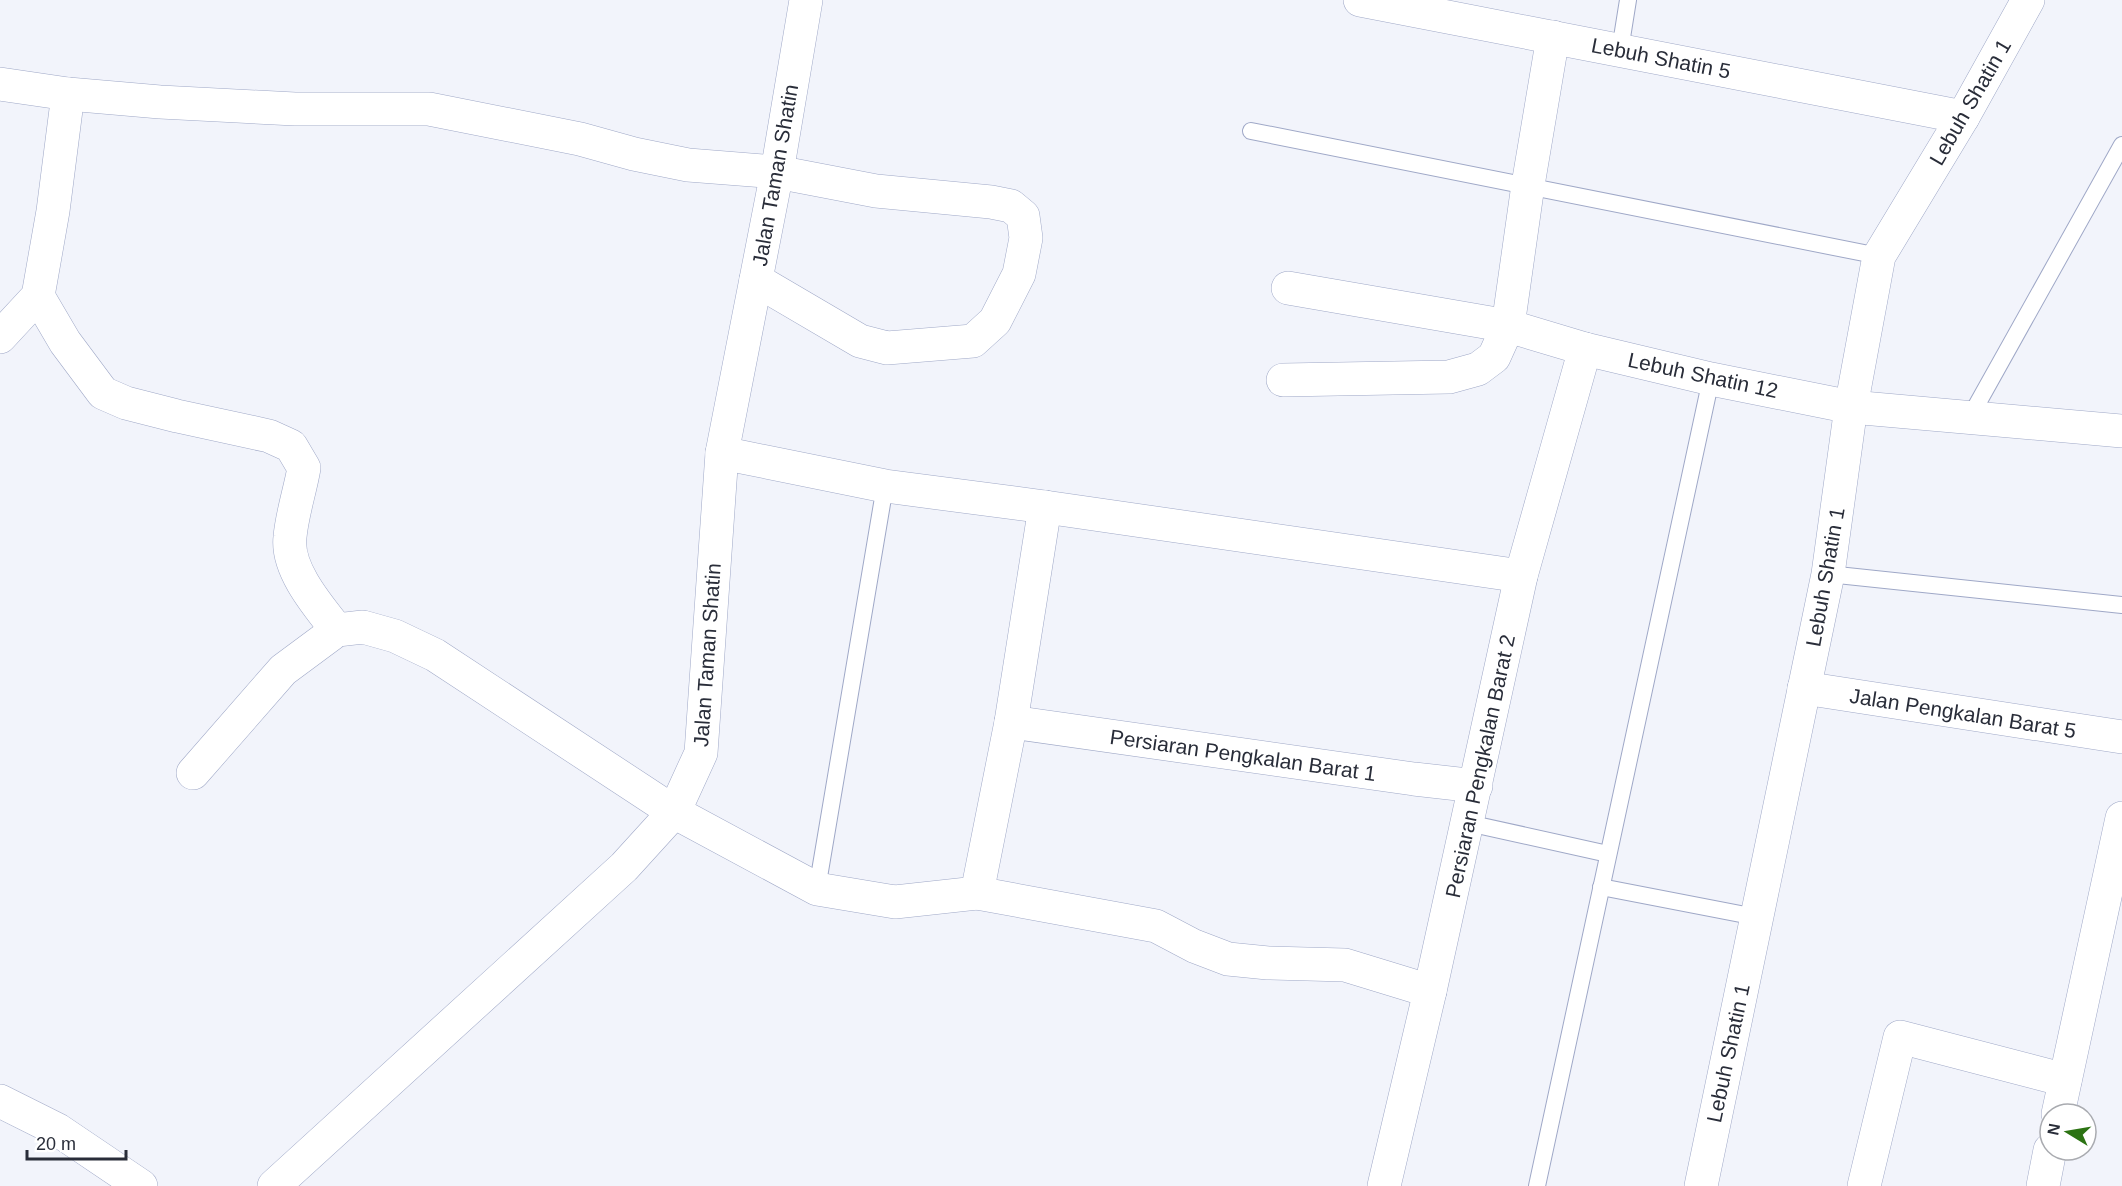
<svg xmlns="http://www.w3.org/2000/svg" width="2122" height="1186" viewBox="0 0 2122 1186" font-family="Helvetica,sans-serif">
	<rect width="100%" height="100%" fill="#f2f4fb"/>
	<g fill="none" stroke-linecap="round" stroke-linejoin="round">
		<defs>
			<g id="lane">
				<polyline points="1620,50 1628,0"/>
				<polyline points="1251,131 1879,256"/>
				<polyline points="1970,417 2122,145"/>
				<polyline points="1828,574 2122,605"/>
				<polyline points="1468,823 1608,854"/>
				<polyline points="1601,887 1756,917"/>
				<polyline points="817,889 885,486"/>
				<polyline points="1537,1186 1711,379"/>
			</g>
			<g id="street">
				<polyline points="1360,0 1963,117"/>
				<polyline points="0,84 68,94 160,102 295,109 429,109 580,139 634,154 688,165 777,172 876,191 991,202 1011,206 1023,216 1026,238 1019,274 995,321 973,341 887,348 860,341 756,280"/>
				<polyline points="1288,288 1508,326 1585,349 1711,379 1851,407 2122,431"/>
				<path d="M 38,296 L 65,342 L 103,393 L 126,403 L 177,416 L 269,436 L 291,446 L 304,468 C 300,491 292,514 290,537 C 286,569 318,606 337,630"/>
				<polyline points="0,337 38,296 53,211 68,94"/>
				<polyline points="1283,380 1449,377 1478,369 1494,357 1508,326 1528,185 1553,37"/>
				<polyline points="722,453 885,486 1045,507 1521,576"/>
				<polyline points="1804,688 2122,737"/>
				<polyline points="1011,722 1414,779 1476,786"/>
				<polyline points="193,773 283,670 337,630 363,627 395,636 435,655 674,812 817,889 895,902 977,893 1011,722 1045,507"/>
				<polyline points="977,893 1156,926 1194,946 1228,959 1268,963 1345,965 1430,991"/>
				<polyline points="0,1101 58,1130 141,1186"/>
				<polyline points="2058,1114 2122,818"/>
				<polyline points="274,1186 624,867 674,812 701,753 722,453 777,172 806,0"/>
				<polyline points="1384,1186 1430,991 1521,576 1585,349"/>
				<polyline points="1701,1186 1828,574 1851,407 1879,256 1963,117 2028,0"/>
				<polyline points="1864,1186 1900,1037 2065,1080"/>
				<polyline points="2043,1186 2050,1150"/>
			</g>
		</defs>
		<use href="#lane" stroke="#9fa8c7" stroke-width="18"/>
		<use href="#street" stroke="#9fa8c7" stroke-width="34"/>
		<use href="#lane" stroke="#fff" stroke-width="16"/>
		<use href="#street" stroke="#fff" stroke-width="33"/>
	</g>
	<g text-anchor="middle" dominant-baseline="central" stroke-width="6" stroke-linejoin="round" paint-order="stroke">
		<g font-size="21" fill="#292d39" stroke="#fff">
			<text transform="translate(1661 58) rotate(11)">Lebuh Shatin 5</text>
			<text transform="translate(1970 102) rotate(-60)">Lebuh Shatin 1</text>
			<text transform="translate(775 175) rotate(-80)">Jalan Taman Shatin</text>
			<text transform="translate(1703 375) rotate(12)">Lebuh Shatin 12</text>
			<text transform="translate(1825 577) rotate(-80)">Lebuh Shatin 1</text>
			<text transform="translate(707 655) rotate(-86)">Jalan Taman Shatin</text>
			<text transform="translate(1963 713) rotate(9)">Jalan Pengkalan Barat 5</text>
			<text transform="translate(1243 755) rotate(8)">Persiaran Pengkalan Barat 1</text>
			<text transform="translate(1480 766) rotate(-78)">Persiaran Pengkalan Barat 2</text>
			<text transform="translate(1728 1053) rotate(-78)">Lebuh Shatin 1</text>
		</g>
	</g>
	<g transform="translate(2068 1132) rotate(281)"><circle r="28" fill="#ffffff" stroke="#a9abb0" stroke-width="1.5"/>
	<path d="M0-4.5L10 22L0 15L-10 22Z" fill="#2c7313"/>
	<text y="-9" font-size="16" font-weight="bold" text-anchor="middle" fill="#292d39">N</text>
	</g>
	<path d="M27 1150v9h99v-9" fill="none" stroke="#292d39" stroke-width="3"/>
	<text x="36" y="1150" font-size="18" fill="#292d39" stroke="#ffffff" stroke-width="4.5" paint-order="stroke">20 m</text>
</svg>
